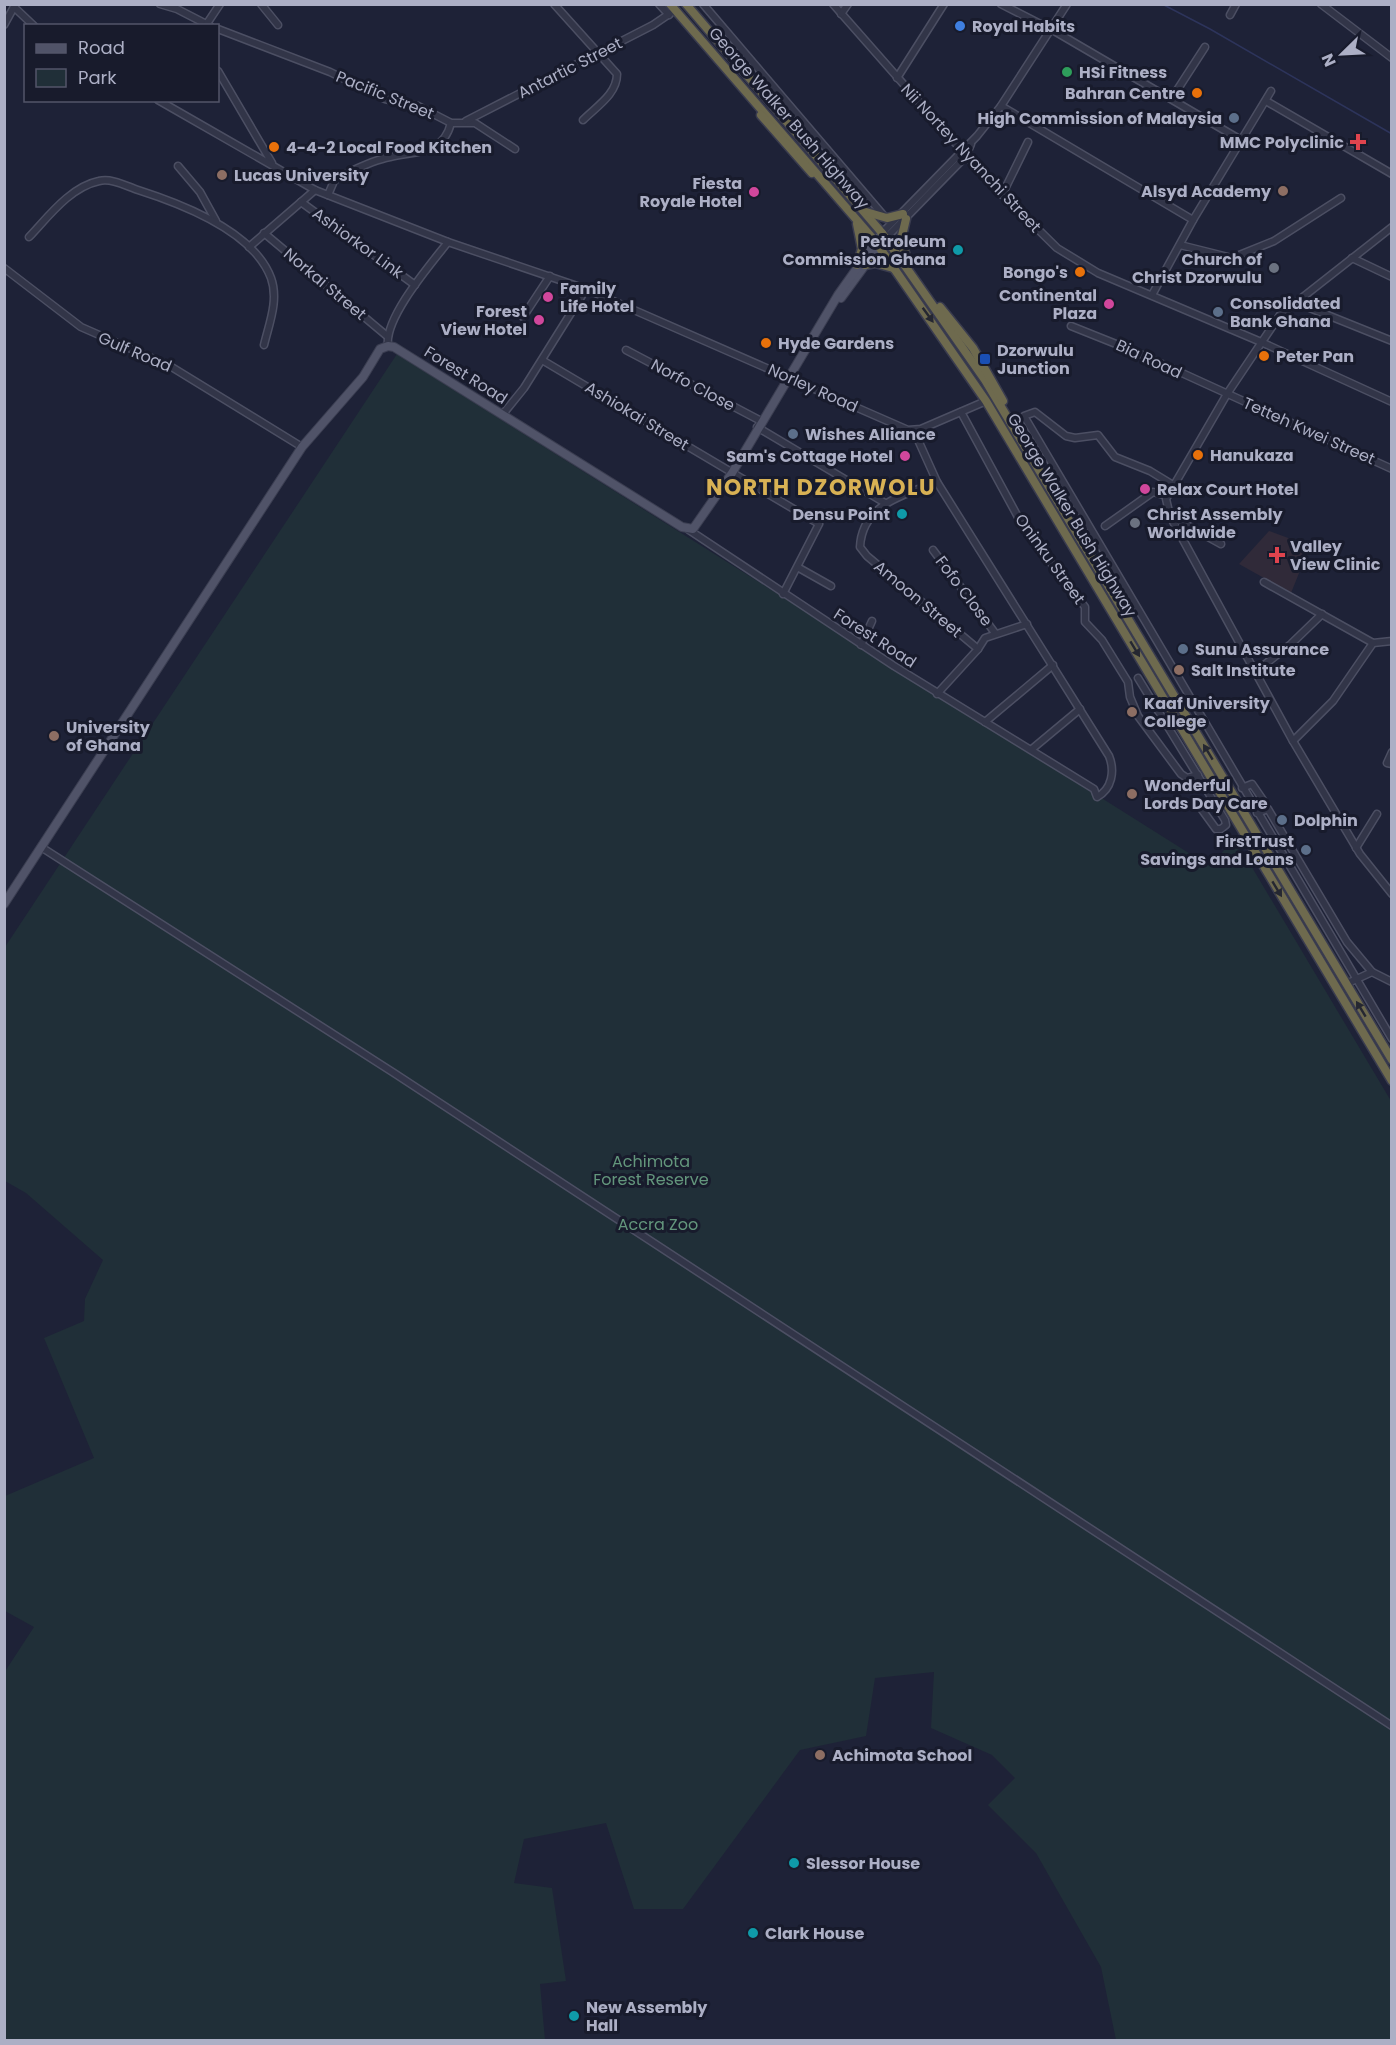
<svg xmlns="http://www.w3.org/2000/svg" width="1396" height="2045" viewBox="0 0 1396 2045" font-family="Poppins,sans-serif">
	<rect width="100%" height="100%" fill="#1e2237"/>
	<polygon fill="#302a39" points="1269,531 1310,546 1291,593 1239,564"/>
	<polygon fill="#202f38" points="397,354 1211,867 1234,837 1391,1101 1391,2040 1116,2040 1101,1967 1036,1853 988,1805 1015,1778 992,1755 931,1728 934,1672 875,1678 866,1736 800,1750 683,1909 634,1909 606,1823 524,1839 514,1883 552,1888 566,1981 540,1984 545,2040 5,2040 4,1673 34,1627 5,1611 5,1496 94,1458 44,1338 84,1321 85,1299 103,1260 26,1193 5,1181 5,947"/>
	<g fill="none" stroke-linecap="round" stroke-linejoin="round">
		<polyline stroke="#2d345b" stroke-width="1.5" points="1162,4 1210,29 1392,134"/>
		<defs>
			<g id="minor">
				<polyline points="160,4 177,9 210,26"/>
				<polyline points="261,4 278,25"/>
				<path d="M 554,4 L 617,74 C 617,94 597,106 583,120"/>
				<polyline points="659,4 669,15"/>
				<polyline points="703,4 884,216"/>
				<polyline points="833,4 987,179 1057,248 1098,273 1261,342 1392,402"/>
				<polyline points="1001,4 1056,32 1241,140"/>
				<polyline points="1321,4 1392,58"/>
				<polyline points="14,7 34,26"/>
				<polyline points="841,14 848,4"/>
				<polyline points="1230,15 1236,4"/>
				<polyline points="4,25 15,5"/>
				<polyline points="206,25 220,4"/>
				<polyline points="218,29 330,72 385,99 418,106 451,123 475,123 515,149"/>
				<polyline points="218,71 272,163"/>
				<polyline points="897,78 944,4"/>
				<polyline points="1172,98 1205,47"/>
				<polyline points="158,100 315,190 448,242 586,289 908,430 921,429 986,401"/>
				<polyline points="1266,101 1392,174"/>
				<polyline points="1001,106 1193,220"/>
				<polyline points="466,121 653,25 675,10"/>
				<polyline points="178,166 200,192 216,221"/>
				<path d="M 328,195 L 334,181 L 341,176 C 356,169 373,160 390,157 C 416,151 443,155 451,123"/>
				<polyline points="1002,195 1028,142"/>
				<polyline points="301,202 415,285"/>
				<polyline points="1392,227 1280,315 1227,394 1166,499 1170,516 1293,741 1360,854 1392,894"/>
				<polyline points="264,233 387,336"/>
				<polyline points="882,233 977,136 1001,106 1067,4"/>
				<path d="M 29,237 C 48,217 70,187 99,181 C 112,178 126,186 138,190 C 182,204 254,232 271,278 C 279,300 269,324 264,345"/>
				<polyline points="886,238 966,156 971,144"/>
				<polyline points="1180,245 1232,258 1274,241 1341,198"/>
				<polyline points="249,247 315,190"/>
				<polyline points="1352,258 1392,277"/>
				<polyline points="4,268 81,327 170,366 302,447"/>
				<polyline points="1152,295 1193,220 1271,91"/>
				<polyline points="1295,302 1392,341"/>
				<polyline points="523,317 550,276"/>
				<polyline points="1071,326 1136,352 1392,469"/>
				<path d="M 388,346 C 384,318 430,265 448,242"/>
				<polyline points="626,350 761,421"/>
				<polyline points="542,360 819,524 783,594"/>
				<polyline points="961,412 1024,528 1085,607 1085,622 1102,640 1128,682 1130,697 1138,716 1181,774 1187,778 1198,775"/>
				<polyline points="503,414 524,388 586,289"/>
				<polyline points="757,427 885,503"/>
				<path d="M 937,482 C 904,495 862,504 860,547 L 867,556 L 978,649"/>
				<polyline points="1173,485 1150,471 1115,457 1098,435 1075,438 1066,436 1035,412 1024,416 1392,1039"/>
				<polyline points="1172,517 1221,544"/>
				<polyline points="1105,526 1153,492 1167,496"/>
				<path d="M 689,530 L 894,666 L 1094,789 L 1097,797 C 1112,789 1115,771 1109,756 L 937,482 L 914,431"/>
				<polyline points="933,550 995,633"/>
				<polyline points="799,568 831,586"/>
				<polyline points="1264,582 1373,643 1392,641"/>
				<polyline points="861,645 872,621"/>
				<polyline points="1255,672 1291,644 1322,614"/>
				<polyline points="1138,678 1225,820 1226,825 1221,829 1216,829 1200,807"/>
				<polyline points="937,694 978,649 985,638 1027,624"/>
				<polyline points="985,722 1053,665"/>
				<polyline points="1293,741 1333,701 1373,643"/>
				<polyline points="1032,749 1080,709"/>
				<polyline points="1392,752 1387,763 1392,764"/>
				<polyline points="1242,788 1252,784 1263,800"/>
				<polyline points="1257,813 1268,809 1347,942 1372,972"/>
				<polyline points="41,847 394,1073 1392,1726"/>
				<polyline points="1356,848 1377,814"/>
				<polyline points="1346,984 1372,972 1392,982"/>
			</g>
			<g id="major">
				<polyline points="841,298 882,242"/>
				<polyline points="4,904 302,447 363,377 380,349 388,346 394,347 682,527 693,529 732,473 838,295 882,233"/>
			</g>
			<g id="highway">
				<polyline points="670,4 875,241 986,401 1392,1081"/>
				<polyline points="686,4 882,233 985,380 1392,1060"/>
				<polyline points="761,115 812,173"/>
				<polyline points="866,212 887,218 903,214"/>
				<polyline points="906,219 901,240 908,262"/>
				<polyline points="857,224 862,249 857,265"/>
				<polyline points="865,265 875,263 893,268"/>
				<polyline points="940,307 973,348 1003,401"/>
			</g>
		</defs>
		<use href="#minor" stroke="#4c4f63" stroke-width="9"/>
		<use href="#major" stroke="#3b3e51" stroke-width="10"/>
		<use href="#highway" stroke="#3a3c4f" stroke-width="11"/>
		<use href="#minor" stroke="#323548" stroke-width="6"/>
		<use href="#major" stroke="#505368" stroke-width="8"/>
		<use href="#highway" stroke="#6e6a4e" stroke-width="8"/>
	</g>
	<defs><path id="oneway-solid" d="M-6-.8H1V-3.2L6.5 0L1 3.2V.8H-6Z" transform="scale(1.5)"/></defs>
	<g fill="#252731">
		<use href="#oneway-solid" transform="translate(928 315) rotate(54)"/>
		<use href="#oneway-solid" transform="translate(1135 649) rotate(59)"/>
		<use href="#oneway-solid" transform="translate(1208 752) rotate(-121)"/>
		<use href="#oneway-solid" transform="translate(1277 889) rotate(59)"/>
		<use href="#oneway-solid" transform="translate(1361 1009) rotate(-121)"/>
	</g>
	<circle fill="#3f7fe0" stroke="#181b2c" stroke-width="2" cx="960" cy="26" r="6"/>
	<circle fill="#2e9e5b" stroke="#181b2c" stroke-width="2" cx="1067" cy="72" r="6"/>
	<g fill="#e8710a" stroke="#181b2c" stroke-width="2">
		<circle cx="1197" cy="93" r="6"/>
		<circle cx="274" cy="147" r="6"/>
		<circle cx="1080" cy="272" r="6"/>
		<circle cx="766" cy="343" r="6"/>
		<circle cx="1264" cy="356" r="6"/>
		<circle cx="1198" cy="455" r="6"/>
	</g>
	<g fill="#5c6f8a" stroke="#181b2c" stroke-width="2">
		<circle cx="1234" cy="118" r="6"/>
		<circle cx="1218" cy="312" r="6"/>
		<circle cx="793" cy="434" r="6"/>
		<circle cx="1183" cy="649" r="6"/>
		<circle cx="1282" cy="820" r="6"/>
		<circle cx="1306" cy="850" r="6"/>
	</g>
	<g fill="#e0444e" stroke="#181b2c" stroke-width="2">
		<path d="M1355 133h6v6h6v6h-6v6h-6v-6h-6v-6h6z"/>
		<path d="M1274 546h6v6h6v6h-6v6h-6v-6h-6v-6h6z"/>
	</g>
	<g fill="#8d6e63" stroke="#181b2c" stroke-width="2">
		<circle cx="222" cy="175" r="6"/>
		<circle cx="1283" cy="191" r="6"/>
		<circle cx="1179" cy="670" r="6"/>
		<circle cx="1132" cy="712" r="6"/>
		<circle cx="54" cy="736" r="6"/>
		<circle cx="1132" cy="794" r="6"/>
		<circle cx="820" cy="1755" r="6"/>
	</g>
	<g fill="#d1479c" stroke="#181b2c" stroke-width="2">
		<circle cx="754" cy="192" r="6"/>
		<circle cx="548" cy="297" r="6"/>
		<circle cx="1109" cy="304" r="6"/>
		<circle cx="539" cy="320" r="6"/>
		<circle cx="905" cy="456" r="6"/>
		<circle cx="1145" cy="489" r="6"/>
	</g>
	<g fill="#0f9aa8" stroke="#181b2c" stroke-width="2">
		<circle cx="958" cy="250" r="6"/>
		<circle cx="902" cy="514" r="6"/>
		<circle cx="794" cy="1863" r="6"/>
		<circle cx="753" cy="1933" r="6"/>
		<circle cx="574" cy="2016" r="6"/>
	</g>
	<g fill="#6b7280" stroke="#181b2c" stroke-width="2">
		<circle cx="1274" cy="268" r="6"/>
		<circle cx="1135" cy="523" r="6"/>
	</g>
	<rect fill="#1a4fb4" stroke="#181b2c" stroke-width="2" x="979" y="353" width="12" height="12" rx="3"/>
	<g text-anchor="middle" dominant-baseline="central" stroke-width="6" stroke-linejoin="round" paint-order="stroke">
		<g font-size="16" font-weight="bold" fill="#acafc5" stroke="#181b2c" text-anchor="start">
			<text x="972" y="26">Royal Habits</text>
			<text x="1079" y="72">HSi Fitness</text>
			<text x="1185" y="93" text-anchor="end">Bahran Centre</text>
			<text x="1222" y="118" text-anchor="end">High Commission of Malaysia</text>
			<text x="1344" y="142" text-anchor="end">MMC Polyclinic</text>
			<text x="286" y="147">4-4-2 Local Food Kitchen</text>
			<text x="234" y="175">Lucas University</text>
			<text x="742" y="183" text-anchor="end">Fiesta<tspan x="742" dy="18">Royale Hotel</tspan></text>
			<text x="1271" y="191" text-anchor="end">Alsyd Academy</text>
			<text x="946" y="241" text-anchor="end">Petroleum<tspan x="946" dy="18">Commission Ghana</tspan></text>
			<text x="1262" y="259" text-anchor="end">Church of<tspan x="1262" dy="18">Christ Dzorwulu</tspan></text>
			<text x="1068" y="272" text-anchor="end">Bongo's</text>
			<text x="560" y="288">Family<tspan x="560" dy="18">Life Hotel</tspan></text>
			<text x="1097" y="295" text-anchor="end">Continental<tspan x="1097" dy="18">Plaza</tspan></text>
			<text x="1230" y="303">Consolidated<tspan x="1230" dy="18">Bank Ghana</tspan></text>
			<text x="527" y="311" text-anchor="end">Forest<tspan x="527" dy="18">View Hotel</tspan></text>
			<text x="778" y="343">Hyde Gardens</text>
			<text x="997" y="350">Dzorwulu<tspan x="997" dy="18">Junction</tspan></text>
			<text x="1276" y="356">Peter Pan</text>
			<text x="805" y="434">Wishes Alliance</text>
			<text x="1210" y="455">Hanukaza</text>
			<text x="893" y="456" text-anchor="end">Sam's Cottage Hotel</text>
			<text x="1157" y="489">Relax Court Hotel</text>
			<text x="890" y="514" text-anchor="end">Densu Point</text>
			<text x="1147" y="514">Christ Assembly<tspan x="1147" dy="18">Worldwide</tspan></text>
			<text x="1290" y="546">Valley<tspan x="1290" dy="18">View Clinic</tspan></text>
			<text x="1195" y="649">Sunu Assurance</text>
			<text x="1191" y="670">Salt Institute</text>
			<text x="1144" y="703">Kaaf University<tspan x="1144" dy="18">College</tspan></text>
			<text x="66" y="727">University<tspan x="66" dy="18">of Ghana</tspan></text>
			<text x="1144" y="785">Wonderful<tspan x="1144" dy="18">Lords Day Care</tspan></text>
			<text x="1294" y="820">Dolphin</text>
			<text x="1294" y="841" text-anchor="end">FirstTrust<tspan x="1294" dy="18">Savings and Loans</tspan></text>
			<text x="832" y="1755">Achimota School</text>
			<text x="806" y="1863">Slessor House</text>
			<text x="765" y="1933">Clark House</text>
			<text x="586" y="2007">New Assembly<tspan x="586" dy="18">Hall</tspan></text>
		</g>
		<g font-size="16" fill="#acafc5" stroke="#181b2c">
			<text transform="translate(570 68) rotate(-27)">Antartic Street</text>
			<text transform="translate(385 95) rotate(22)">Pacific Street</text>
			<text transform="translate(789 118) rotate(49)">George Walker Bush Highway</text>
			<text transform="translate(971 158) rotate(47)">Nii Nortey Nyanchi Street</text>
			<text transform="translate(358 243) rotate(36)">Ashiorkor Link</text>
			<text transform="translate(325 284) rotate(40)">Norkai Street</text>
			<text transform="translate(135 352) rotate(23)">Gulf Road</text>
			<text transform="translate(1149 359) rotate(25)">Bia Road</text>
			<text transform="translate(466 375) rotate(32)">Forest Road</text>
			<text transform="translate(693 385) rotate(28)">Norfo Close</text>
			<text transform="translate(813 388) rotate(24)">Norley Road</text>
			<text transform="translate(637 416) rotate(31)">Ashiokai Street</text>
			<text transform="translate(1309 431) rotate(24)">Tetteh Kwei Street</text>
			<text transform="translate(1072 515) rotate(59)">George Walker Bush Highway</text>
			<text transform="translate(1050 559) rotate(54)">Oninku Street</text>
			<text transform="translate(964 591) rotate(53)">Fofo Close</text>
			<text transform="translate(918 599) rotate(40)">Amoon Street</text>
			<text transform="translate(875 638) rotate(33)">Forest Road</text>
		</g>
		<g font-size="16" fill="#63967c" stroke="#181b2c">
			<text x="651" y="1161">Achimota<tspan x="651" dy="18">Forest Reserve</tspan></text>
			<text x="658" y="1224">Accra Zoo</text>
		</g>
		<g font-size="22" font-weight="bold" letter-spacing="1.5" fill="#d8b154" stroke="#181b2c">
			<text x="821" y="487">NORTH DZORWOLU</text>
		</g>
	</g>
	<rect width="1396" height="2045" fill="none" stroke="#acafc5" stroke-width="12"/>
	<rect x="24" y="24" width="195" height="78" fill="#181b2c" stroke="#535669" stroke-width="1.5"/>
	<rect x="36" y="44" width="30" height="9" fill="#505368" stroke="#535669" stroke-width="1.5"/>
	<text x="78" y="54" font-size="18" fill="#acafc5">Road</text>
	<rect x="36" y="69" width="30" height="18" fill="#202f38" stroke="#535669" stroke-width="1.5"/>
	<text x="78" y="84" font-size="18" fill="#acafc5">Park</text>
	<g transform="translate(1342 54) rotate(246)" stroke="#181b2c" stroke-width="4.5" paint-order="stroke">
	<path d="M0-4.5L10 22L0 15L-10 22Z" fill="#acafc5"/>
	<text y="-9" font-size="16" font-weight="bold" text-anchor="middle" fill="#acafc5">N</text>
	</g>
</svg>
